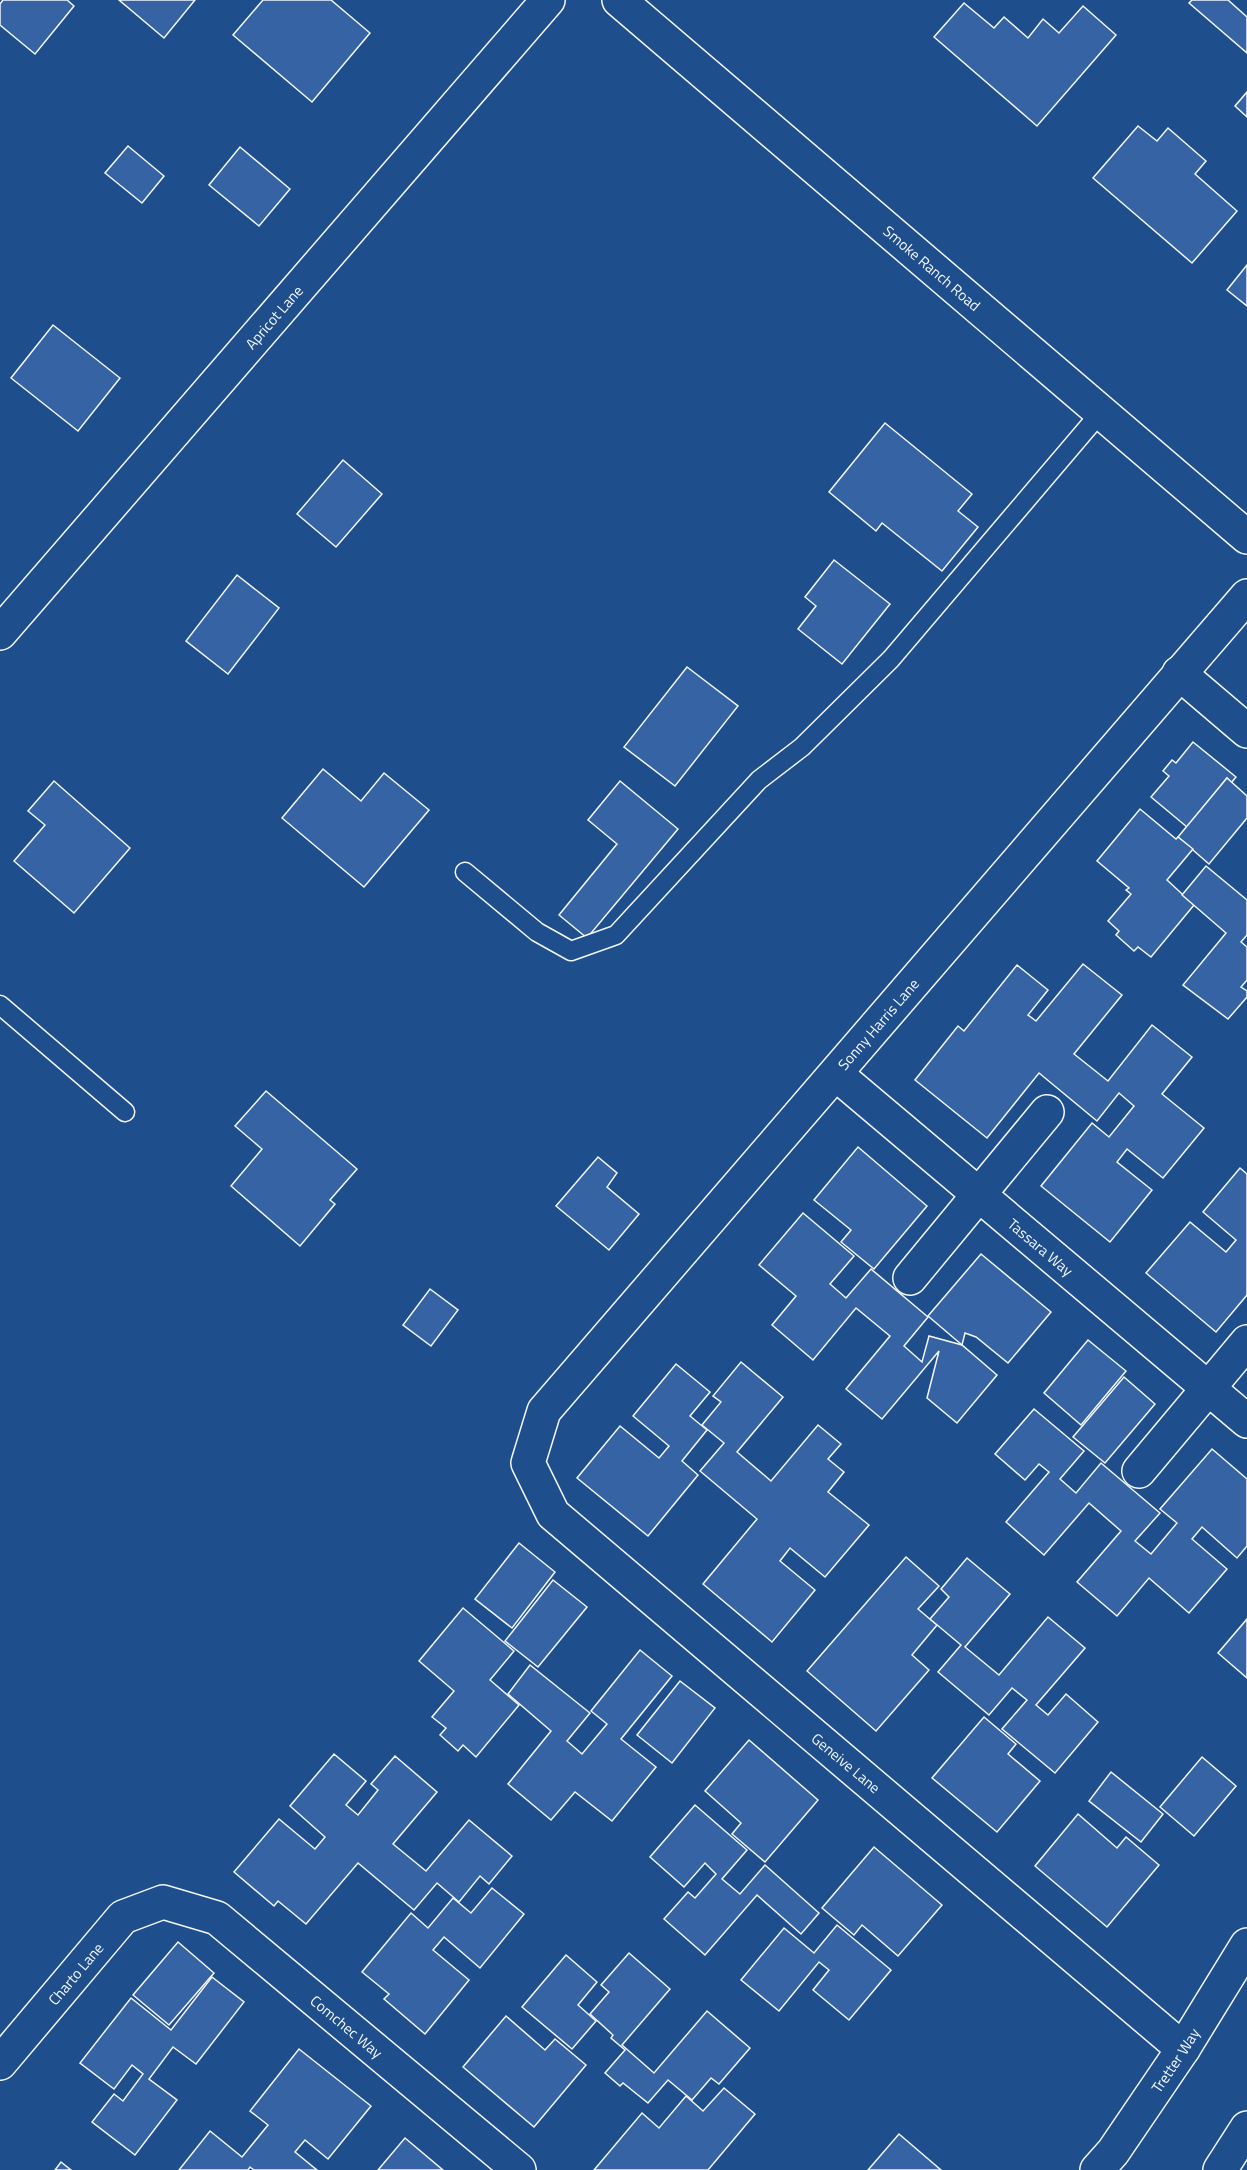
<svg xmlns="http://www.w3.org/2000/svg" width="1247" height="2170" viewBox="0 0 1247 2170" font-family="'Titillium Web',sans-serif">
	<rect width="100%" height="100%" fill="#1f4e8c"/>
	<g fill="#3563a3" stroke="#f2f6ff" stroke-width="1.5">
		<polygon points="3,0 67,0 74,6 35,54 0,25 0,4"/>
		<polygon points="119,0 195,0 164,38"/>
		<polygon points="263,0 331,0 370,33 312,102 233,35"/>
		<polygon points="1192,0 1228,0 1247,17 1247,53 1189,3"/>
		<polygon points="964,3 994,28 1004,17 1028,38 1043,19 1059,33 1083,6 1116,35 1037,126 934,37"/>
		<polygon points="1247,92 1247,117 1235,106"/>
		<polygon points="1138,126 1157,141 1168,128 1206,161 1195,174 1237,211 1192,263 1093,178"/>
		<polygon points="128,146 164,176 142,203 105,173"/>
		<polygon points="240,147 290,189 259,226 209,185"/>
		<polygon points="1247,265 1247,306 1227,290"/>
		<polygon points="53,325 120,378 78,431 11,378"/>
		<polygon points="885,423 972,494 958,511 978,527 942,571 882,523 876,531 829,492"/>
		<polygon points="343,460 382,494 336,547 297,514"/>
		<polygon points="834,560 890,604 842,664 798,629 816,606 805,597"/>
		<polygon points="237,575 279,608 228,674 186,641"/>
		<polygon points="687,667 738,706 675,786 624,747"/>
		<polygon points="1193,742 1236,777 1231,783 1227,778 1187,827 1151,797 1169,776 1163,771 1172,760 1176,763"/>
		<polygon points="323,769 361,801 384,773 429,810 364,887 282,818"/>
		<polygon points="1227,778 1247,796 1247,818 1209,864 1178,837"/>
		<polygon points="54,781 130,848 74,913 14,861 45,825 28,811"/>
		<polygon points="620,781 678,829 587,938 559,915 617,844 588,820"/>
		<polygon points="1140,809 1176,839 1178,837 1193,849 1167,880 1194,905 1151,957 1138,947 1134,951 1116,935 1119,931 1108,921 1131,894 1126,890 1129,888 1097,861"/>
		<polygon points="1206,866 1247,900 1247,935 1241,942 1247,947 1247,980 1241,987 1247,991 1247,997 1228,1019 1183,985 1226,933 1182,895"/>
		<polygon points="1083,964 1122,995 1074,1054 1108,1081 1152,1025 1192,1057 1162,1094 1204,1128 1163,1178 1127,1149 1117,1162 1152,1190 1110,1242 1041,1186 1092,1123 1109,1137 1134,1106 1119,1093 1097,1121 1039,1073 987,1138 915,1080 958,1026 964,1031 1017,965 1048,990 1028,1015 1036,1021"/>
		<polygon points="266,1091 357,1169 330,1200 335,1204 300,1246 231,1186 262,1149 235,1126"/>
		<polygon points="858,1147 927,1206 874,1269 841,1242 851,1230 814,1200"/>
		<polygon points="598,1157 617,1173 607,1187 639,1214 609,1250 556,1206"/>
		<polygon points="1240,1168 1247,1174 1247,1295 1216,1332 1146,1273 1190,1222 1226,1252 1236,1240 1203,1212"/>
		<polygon points="803,1213 854,1256 830,1284 846,1298 871,1269 928,1317 904,1346 922,1362 929,1336 962,1345 997,1375 957,1423 927,1398 939,1351 882,1419 846,1389 890,1336 856,1308 813,1360 772,1325 796,1296 759,1265"/>
		<polygon points="981,1254 1051,1312 1008,1363 976,1337 965,1333 962,1345 928,1316"/>
		<polygon points="430,1289 458,1310 431,1346 403,1325"/>
		<polygon points="1088,1340 1126,1371 1081,1425 1044,1393"/>
		<polygon points="741,1362 783,1397 737,1452 771,1481 818,1425 841,1444 828,1459 844,1472 828,1492 869,1525 825,1577 790,1548 780,1561 815,1590 772,1642 703,1584 757,1519 700,1471 724,1443 702,1425 721,1402 713,1396"/>
		<polygon points="676,1364 710,1392 690,1416 707,1430 682,1461 698,1475 648,1536 577,1478 620,1426 659,1458 669,1446 633,1416"/>
		<polygon points="1124,1377 1155,1404 1105,1463 1073,1437"/>
		<polygon points="1034,1409 1084,1451 1060,1479 1076,1493 1101,1463 1160,1513 1135,1541 1151,1554 1177,1523 1160,1509 1212,1449 1247,1479 1247,1546 1237,1558 1202,1527 1192,1539 1227,1569 1189,1613 1149,1578 1117,1616 1077,1582 1121,1531 1089,1503 1044,1555 1006,1522 1049,1472 1039,1464 1025,1480 995,1454"/>
		<polygon points="519,1543 555,1572 512,1628 475,1599"/>
		<polygon points="906,1557 939,1586 918,1609 937,1625 912,1655 929,1670 876,1731 807,1671"/>
		<polygon points="967,1558 1010,1594 965,1647 999,1675 1048,1617 1085,1648 1036,1705 1048,1715 1066,1694 1098,1722 1055,1773 1002,1729 1027,1700 1012,1688 989,1715 938,1672 961,1645 930,1619 949,1597 941,1589"/>
		<polygon points="553,1580 587,1607 538,1667 505,1641"/>
		<polygon points="463,1608 514,1651 490,1680 519,1705 476,1757 463,1745 458,1751 440,1735 446,1728 432,1717 454,1691 419,1661"/>
		<polygon points="1247,1619 1247,1678 1218,1653"/>
		<polygon points="640,1650 672,1676 621,1739 656,1767 612,1821 575,1792 551,1820 508,1784 551,1731 508,1694 530,1665 590,1713 567,1741 582,1754 607,1724 591,1711"/>
		<polygon points="680,1681 715,1708 672,1763 637,1735"/>
		<polygon points="984,1717 1016,1744 1008,1754 1040,1781 997,1832 932,1778"/>
		<polygon points="749,1740 818,1800 765,1862 732,1834 741,1823 705,1791"/>
		<polygon points="334,1754 366,1781 346,1805 358,1815 378,1790 371,1784 395,1756 437,1792 393,1844 426,1871 469,1820 512,1856 489,1884 480,1876 459,1902 437,1883 414,1910 358,1863 306,1924 278,1901 274,1906 234,1872 279,1819 315,1849 325,1837 290,1806"/>
		<polygon points="1202,1757 1236,1786 1194,1836 1160,1807"/>
		<polygon points="1111,1772 1163,1814 1141,1842 1089,1801"/>
		<polygon points="695,1805 747,1850 722,1879 740,1894 765,1865 819,1913 801,1934 757,1895 705,1955 664,1919 688,1892 695,1898 716,1874 705,1863 684,1887 650,1857"/>
		<polygon points="1078,1814 1117,1848 1126,1837 1159,1865 1107,1927 1035,1866"/>
		<polygon points="874,1847 942,1905 898,1956 862,1925 854,1935 822,1908"/>
		<polygon points="492,1888 524,1914 480,1968 444,1937 433,1950 469,1980 425,2034 384,1999 389,1994 362,1972 411,1913 428,1928 453,1898 471,1913"/>
		<polygon points="837,1925 891,1970 849,2020 813,1990 829,1970 819,1962 779,2011 741,1980 784,1928 814,1953"/>
		<polygon points="178,1942 214,1973 169,2025 133,1995"/>
		<polygon points="629,1953 670,1989 622,2045 654,2073 707,2011 750,2048 719,2084 711,2078 692,2100 668,2080 648,2103 623,2083 620,2086 605,2073 625,2050 611,2038 613,2035 590,2014 609,1992 601,1985"/>
		<polygon points="566,1955 597,1982 578,2005 596,2021 572,2049 522,2007"/>
		<polygon points="212,1977 244,2002 196,2064 173,2047 149,2079 177,2100 135,2155 92,2122 114,2094 123,2101 143,2074 132,2065 114,2089 80,2063 131,1998 171,2030"/>
		<polygon points="506,2016 545,2050 555,2039 586,2065 534,2127 463,2067"/>
		<polygon points="299,2049 371,2106 328,2159 305,2140 295,2152 317,2170 254,2170 250,2167 248,2170 179,2170 210,2131 242,2157 268,2125 250,2111"/>
		<polygon points="724,2088 755,2114 708,2170 594,2170 642,2113 659,2128 686,2096 703,2111"/>
		<polygon points="899,2134 941,2170 868,2170"/>
		<polygon points="405,2138 443,2170 378,2170"/>
		<polygon points="61,2162 71,2170 55,2170"/>
	</g>
	<g fill="none" stroke-linecap="round" stroke-linejoin="round">
		<defs>
			<g id="service">
				<polyline points="465,872 537,932 571,951 616,935 759,780 802,747 891,659 1101,412"/>
				<polyline points="0,1005 125,1112"/>
			</g>
			<g id="minor">
				<path id="s1" d="M 0,633 L 548,0"/>
				<polyline points="1179,673 1247,731"/>
				<path id="s2" d="M 836,1074 L 1247,1421"/>
				<polyline points="910,1278 1047,1112"/>
				<polyline points="1139,1471 1247,1342"/>
				<path id="s3" d="M 1183,2049 L 553,1514 L 528,1463 L 544,1411 L 1247,596"/>
				<path id="s4" d="M 0,2063 L 123,1917 L 163,1902 L 217,1918 L 519,2170"/>
				<path id="s5" d="M 1097,2170 L 1113,2152 L 1183,2049 L 1247,1945"/>
			</g>
			<polyline id="tertiary" points="1220,2170 1247,2128"/>
			<g id="secondary">
				<path id="s6" d="M 619,0 L 1247,537"/>
			</g>
		</defs>
		<use href="#service" stroke="#f2f6ff" stroke-width="21"/>
		<use href="#minor" stroke="#f2f6ff" stroke-width="36"/>
		<use href="#tertiary" stroke="#f2f6ff" stroke-width="36"/>
		<use href="#secondary" stroke="#f2f6ff" stroke-width="36"/>
		<use href="#service" stroke="#1f4e8c" stroke-width="18"/>
		<use href="#minor" stroke="#1f4e8c" stroke-width="33"/>
		<use href="#tertiary" stroke="#1f4e8c" stroke-width="33"/>
		<use href="#secondary" stroke="#1f4e8c" stroke-width="33"/>
	</g>
	<g text-anchor="middle" dominant-baseline="central" stroke-width="4.5" stroke-linejoin="round" paint-order="stroke">
		<g font-size="15" fill="#f2f6ff" stroke="#1f4e8c">
			<text stroke="none"><textPath href="#s6" startOffset="412">Smoke Ranch Road</textPath></text>
			<text stroke="none"><textPath href="#s1" startOffset="418">Apricot Lane</textPath></text>
			<text stroke="none"><textPath href="#s3" startOffset="1449">Sonny Harris Lane</textPath></text>
			<text stroke="none"><textPath href="#s2" startOffset="268">Tassara Way</textPath></text>
			<text transform="translate(846 1763) rotate(40)">Geneive Lane</text>
			<text stroke="none"><textPath href="#s4" startOffset="117">Charto Lane</textPath></text>
			<text stroke="none"><textPath href="#s4" startOffset="459">Comchec Way</textPath></text>
			<text stroke="none"><textPath href="#s5" startOffset="135">Tretter Way</textPath></text>
		</g>
	</g>
</svg>
